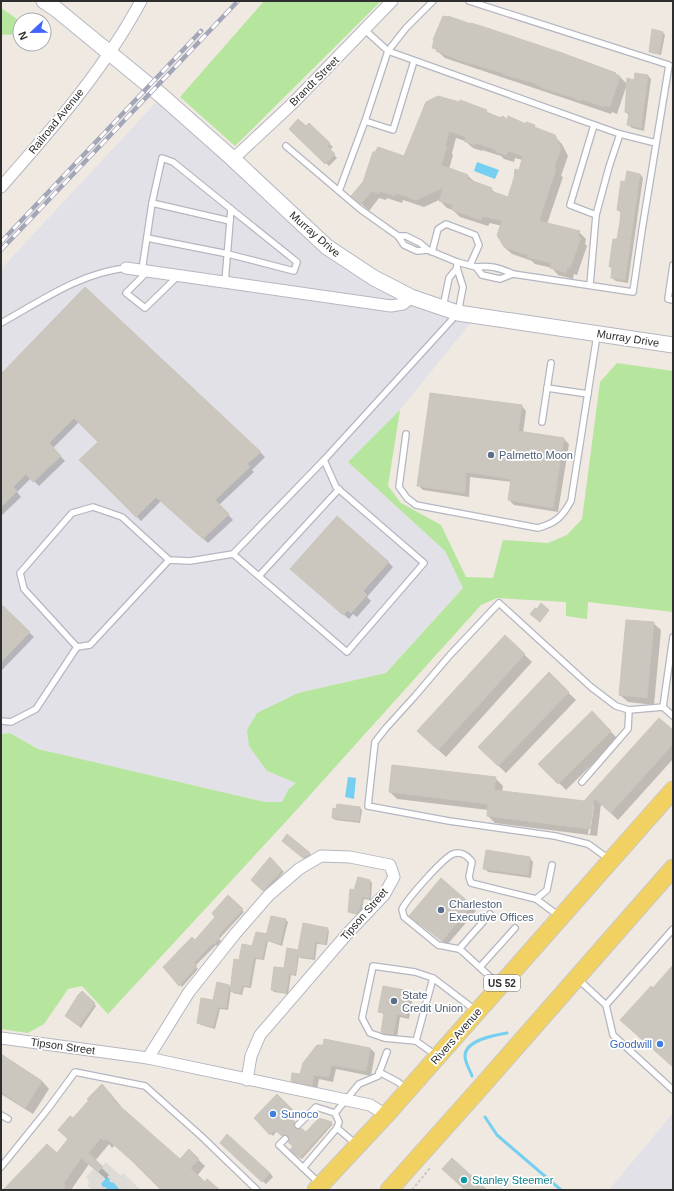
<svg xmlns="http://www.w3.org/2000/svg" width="674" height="1191" viewBox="0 0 674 1191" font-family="Arial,sans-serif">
	<rect width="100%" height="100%" fill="#efe9e1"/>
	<g fill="#e3e1e8">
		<polygon points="162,96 366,274 477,315 400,410 348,462 445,551 463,588 386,673 298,693 267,771 297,783 288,790 282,802 265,802 38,749 10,733 1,734 1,269"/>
		<polygon points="673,1113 673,1190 609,1190"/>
	</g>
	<g fill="#b6e59e">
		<polygon points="264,1 381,1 235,146 180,97"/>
		<polygon points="1,8 20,21 20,34 1,35"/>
		<polygon points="617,363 673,371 673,612 588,602 587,619 566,616 566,602 497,598 481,605 292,815 108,1014 82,986 68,989 44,1024 28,1033 1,1029 1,734 10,733 38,749 265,802 282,802 288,790 296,783 267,771 249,746 247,730 257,713 298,693 386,673 463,588 445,551 348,462 400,410 388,486 401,503 441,525 466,577 493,578 503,540 548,543 567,535 582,519 600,382"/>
	</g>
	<polygon fill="#dfdcd8" points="106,1162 121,1176 123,1173 140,1189 139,1190 92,1190 88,1186 89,1182 86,1177 93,1169 98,1172"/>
	<g fill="#75cff0">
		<polygon points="477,162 499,170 495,179 474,171"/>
		<polygon points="348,777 356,778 354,799 345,797"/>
		<polygon points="107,1177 110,1179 109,1181 112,1183 113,1182 120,1190 106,1190 107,1189 105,1187 103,1187 101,1184"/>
	</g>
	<g fill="#0003" fill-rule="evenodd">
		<polygon points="663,33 665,35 661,55 652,53 650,51"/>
		<polygon points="433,47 619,76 627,84 617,114 612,112 611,114 445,58"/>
		<polygon points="648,76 651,79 644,131 632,128 628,125 629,116 626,112 635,81"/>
		<path d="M 427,103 L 486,111 L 491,115 L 502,119 L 534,126 L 538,130 L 554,136 L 562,144 L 568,156 L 561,176 L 563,177 L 547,224 L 579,232 L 586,239 L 585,244 L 587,246 L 577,275 L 574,274 L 573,279 L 558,275 L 552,268 L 535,264 L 532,261 L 512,254 L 504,247 L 502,226 L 490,223 L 488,226 L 460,217 L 453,210 L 447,208 L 439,200 L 424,207 L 403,200 L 402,203 L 387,198 L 386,200 L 379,198 L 369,211 L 353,196 L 404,157 ZM 456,138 L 465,141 L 473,148 L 482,151 L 482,150 L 501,156 L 504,159 L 514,162 L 515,158 L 523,160 L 520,171 L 508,198 L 497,194 L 491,189 L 475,182 L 468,176 L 449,169 L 453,155 L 452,153 Z"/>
		<polygon points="309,125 333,147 330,150 337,158 329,166 291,129 306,127"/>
		<polygon points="640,174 643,178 628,283 616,281 612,278 613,270 610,266 618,240 621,213 618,210 626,183"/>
		<polygon points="85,288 265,457 252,470 254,472 219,505 233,520 208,543 161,501 141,521 80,460 100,442 79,422 53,448 65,461 39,486 31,478 17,492 21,497 1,516 1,375"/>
		<polygon points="522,406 526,411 523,433 564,439 569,444 558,512 514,505 509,500 512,482 470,477 469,497 423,490 418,485"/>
		<polygon points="388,562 393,567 367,597 371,601 357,617 353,614 349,619 297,574"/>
		<polygon points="1,606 34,637 1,671"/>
		<polygon points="653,623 661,630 654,705 628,702 620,695"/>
		<polygon points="505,636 532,662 446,757 418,731"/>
		<polygon points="549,674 576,700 506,773 479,747"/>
		<polygon points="592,713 618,739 566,790 540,764"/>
		<path d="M 673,732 L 673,759 L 618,820 L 601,804 L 597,836 L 495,823 L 488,816 L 488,810 L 397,799 L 390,792 L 495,778 L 503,786 L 502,792 L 584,802 ZM 594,805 L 590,834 L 588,834 L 592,808 Z"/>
		<polygon points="338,805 360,808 362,810 360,823 335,820 333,818 337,810"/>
		<polygon points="285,843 309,853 311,855 306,860"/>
		<polygon points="530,858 533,862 531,878 488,872 484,868"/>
		<polygon points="271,859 284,872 266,892 254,883"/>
		<polygon points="441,880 476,911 447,945 415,920"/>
		<polygon points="370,881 372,883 371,900 364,899 361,913 359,915 351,913 349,911"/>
		<polygon points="228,897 244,912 219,939 221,941 217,946 216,945 195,966 198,969 182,987 164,967 195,941 217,917"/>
		<polygon points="286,920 288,922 282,946 268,941 264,960 256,959 251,988 244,987 242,995 233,993 231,990 228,1010 220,1009 215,1029 201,1025 198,1023 214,1001 229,986 231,988 240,961 266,935"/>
		<polygon points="327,929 329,931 327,945 317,944 315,960 300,958 299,956 296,976 291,975 288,994 274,992 272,990 297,951 299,952"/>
		<polygon points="82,992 96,1006 81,1028 69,1018"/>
		<polygon points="409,992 413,996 409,1019 400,1017 397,1038 385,1036 382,1032 385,1015 379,1011"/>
		<polygon points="370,1048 375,1053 371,1076 336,1069 333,1082 319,1079 317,1090 297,1086 292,1081 300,1075"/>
		<polygon points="2,1056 42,1081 49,1089 33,1114 1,1094 1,1058"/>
		<polygon points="109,1093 121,1106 120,1107 180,1161 189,1151 205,1166 197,1176 205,1183 218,1190 162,1190 115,1145 112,1148 109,1144 95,1161 109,1175 106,1179 89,1164 71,1190 7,1190 57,1154 69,1139 73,1120"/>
		<polygon points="277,1096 294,1113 289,1118 296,1125 295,1128 306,1133 319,1119 333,1124 302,1159 291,1150 294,1147 290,1137 284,1138 277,1131 273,1136 255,1118"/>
		<polygon points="225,1147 270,1173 273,1177 266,1184"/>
	</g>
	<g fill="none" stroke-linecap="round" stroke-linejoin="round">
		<g stroke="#75cff0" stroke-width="3">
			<path d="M 472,1076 C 470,1070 465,1063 465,1056 C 465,1040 495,1035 507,1033"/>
			<polyline points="485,1117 497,1135 561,1190"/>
		</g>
	</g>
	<g fill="#cbc7bf" stroke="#cbc5ba" fill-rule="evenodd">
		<polygon points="443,16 448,17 448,16 471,24 471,23 487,28 562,53 616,73 615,74 620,76 610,107 604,105 604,107 581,99 580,101 572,97 545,89 531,82 502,74 503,73 459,60 436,51 437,49 432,48 434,41 433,40"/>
		<polygon points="652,29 663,32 659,54 649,52"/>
		<polygon points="635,73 648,75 641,128 627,125 629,113 625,112 627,78 634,80"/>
		<path d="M 438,96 L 459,102 L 460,100 L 487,110 L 486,112 L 501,118 L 502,116 L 507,119 L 508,116 L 526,124 L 526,122 L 535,125 L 534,127 L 555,135 L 561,148 L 554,168 L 556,169 L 552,181 L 539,221 L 580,231 L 578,236 L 581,238 L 570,268 L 567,268 L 566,273 L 550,268 L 551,263 L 527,257 L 528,255 L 504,247 L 497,235 L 502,221 L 482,216 L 481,220 L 452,210 L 453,205 L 439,201 L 443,188 L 416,200 L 396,193 L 395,196 L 380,191 L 379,194 L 372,191 L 361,204 L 351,196 L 363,182 L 373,152 L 375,152 L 378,147 L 404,156 L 426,102 ZM 449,131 L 466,137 L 464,141 L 475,145 L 475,143 L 491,148 L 496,150 L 496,152 L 506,155 L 508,151 L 523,156 L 519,170 L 515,169 L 514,178 L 508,197 L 491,191 L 492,188 L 467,179 L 468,175 L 441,165 L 447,147 L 445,146 Z"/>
		<polygon points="298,119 306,126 309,123 330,143 327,146 335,154 325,164 289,129"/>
		<polygon points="627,171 640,174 625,280 611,278 612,267 609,267 613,239 617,239 620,222 621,211 617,210 621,181 625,182"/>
		<polygon points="85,287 261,452 247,464 250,467 215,500 229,514 203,539 156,497 136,517 79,460 98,442 74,418 49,443 61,456 33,482 26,474 13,487 17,491 1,507 1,374"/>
		<polygon points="430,393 522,405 518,431 564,438 553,508 508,500 511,479 466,472 465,493 417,486"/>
		<polygon points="337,516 389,562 363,591 367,595 351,613 348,610 343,615 290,569"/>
		<polygon points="541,603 549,610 540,622 530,614 535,608 537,609"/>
		<polygon points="1,604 30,632 1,662"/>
		<polygon points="626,620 654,622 647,698 619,695"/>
		<polygon points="505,635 525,654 438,750 417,731"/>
		<polygon points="549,672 569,692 498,766 478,747"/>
		<polygon points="592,711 611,731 558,784 538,764"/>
		<polygon points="659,718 673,730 673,744 611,813 594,798 590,829 487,816 488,804 389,792 392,765 496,777 494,790 584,801"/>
		<polygon points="337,804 360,807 359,821 332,818 333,808 336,809"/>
		<polygon points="287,834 310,853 307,856 303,858 282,841"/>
		<polygon points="486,850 530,857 528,875 483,869"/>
		<polygon points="270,857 282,870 263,891 251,880"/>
		<polygon points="358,877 370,880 369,898 362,897 359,911 357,914 348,912 350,889 354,890"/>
		<polygon points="441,878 472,905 442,941 409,916"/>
		<polygon points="228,895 243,909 218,936 220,938 214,944 213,943 194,963 197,966 179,986 163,967 192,937 195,940 215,917 212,913"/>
		<polygon points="271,916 286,919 280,944 265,940"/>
		<polygon points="303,923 328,928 325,944 315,942 313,958 297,956"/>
		<polygon points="256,932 267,934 262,959 254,957 249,986 242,985 240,993 230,991 234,959 239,960 242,944 252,946"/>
		<polygon points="287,948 298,950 295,974 289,974 286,993 271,990 274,967 284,968"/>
		<polygon points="673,965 673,1067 620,1020 651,986 653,988"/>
		<polygon points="217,982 229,985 226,1008 218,1007 213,1027 197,1023 201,998 213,1000"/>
		<polygon points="383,986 410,991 406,1016 397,1014 393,1035 381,1032 384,1013 378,1012"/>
		<polygon points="82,991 95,1003 79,1026 65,1016 78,995"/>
		<polygon points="324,1039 370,1048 366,1071 331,1065 329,1077 314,1075 312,1086 291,1081 292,1073 300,1074 303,1063 317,1045 323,1045"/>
		<polygon points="1,1054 42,1081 25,1108 1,1092"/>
		<polygon points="102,1084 114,1098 113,1100 180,1159 189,1149 199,1159 190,1168 205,1182 207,1179 220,1190 161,1190 129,1158 107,1139 104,1141 101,1138 88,1153 103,1167 98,1172 81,1158 64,1183 65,1190 3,1190 47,1144 57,1153 68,1139 58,1130 70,1116 73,1118 89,1100 87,1099"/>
		<polygon points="277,1094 293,1110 288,1115 295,1122 294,1126 297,1129 301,1128 306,1132 319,1118 332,1122 300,1158 290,1150 293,1146 288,1142 289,1138 288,1136 284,1135 282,1136 275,1130 270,1135 254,1118"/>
		<polygon points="227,1134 270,1173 262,1182 220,1143"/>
		<polygon points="452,1158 487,1190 465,1190 442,1169"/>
	</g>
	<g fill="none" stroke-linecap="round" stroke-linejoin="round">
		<defs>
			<g id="lane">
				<path d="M 469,1 L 669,65 L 642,230 L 633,292 L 513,274 C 500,268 490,265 476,267"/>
				<polyline points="365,30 388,51 589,123 620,134 656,143"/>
				<polyline points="365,121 393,130 414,61"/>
				<polyline points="594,125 570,205 596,215"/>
				<polyline points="286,146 360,209 398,236 404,245 417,251 428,250"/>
				<polyline points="339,191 365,121 388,51 406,28 433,1"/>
				<polyline points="152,203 230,221"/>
				<polyline points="398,236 406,236 420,243 428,250 457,262 476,267 482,275 500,279 513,274"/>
				<polyline points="147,238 228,254 294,271 297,262 231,209 225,282"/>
				<polyline points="432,252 438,229 446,224 475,235 479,245 470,265"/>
				<polyline points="673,265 668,299 673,300"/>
				<polyline points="142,270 152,203 162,158 173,162 231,209"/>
				<polyline points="147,272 126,293 145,308 178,276"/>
				<polyline points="590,285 596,215 609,167 620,134"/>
				<polyline points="443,307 449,278 457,268"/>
				<path d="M 1,323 C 41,301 80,273 126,268"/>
				<polyline points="547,388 588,394"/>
				<polyline points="542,422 551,363"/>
				<path d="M 406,434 L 399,487 L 407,498 L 416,505 L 538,528 C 556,523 562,517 571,501 L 597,335"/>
				<polyline points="233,554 347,652 424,563 336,487 324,460"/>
				<polyline points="169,560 90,645 77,647 24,589 20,573 72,513 93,507 122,517 169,560 190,561 233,554 324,460 458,313 463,287 457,268 457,262"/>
				<polyline points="259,576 339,489"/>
				<polyline points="663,707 673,716"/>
				<polyline points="1,721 11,722 36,709 77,647"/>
				<polyline points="582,782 628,729 629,710"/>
				<polyline points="609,859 588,844 555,836 449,821 368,806 375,742 386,728 415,696 450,655 499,603 591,687 616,706 629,710 663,707 673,637"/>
				<polyline points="536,899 547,890 552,865"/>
				<polyline points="459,949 490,914"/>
				<polyline points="480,967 515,928"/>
				<polyline points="578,979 606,1005 673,929"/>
				<path d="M 498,984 L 463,952 L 459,949 L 438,945 L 404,917 L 402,909 C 408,898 443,858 453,854 C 461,851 468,856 472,862 L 469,877 L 471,883 L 536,899 L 559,916"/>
				<polyline points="606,1005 613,1035 673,1090"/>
				<polyline points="416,1041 433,978"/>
				<polyline points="437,1056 416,1041 384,1038 370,1033 362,1018 373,966 415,972 433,978 475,1010"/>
				<polyline points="379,1072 398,1082 406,1089"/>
				<polyline points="1,1115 8,1119"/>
				<polyline points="298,1125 316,1107 335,1113 359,1084 378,1076 387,1052"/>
				<polyline points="337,1128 356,1144"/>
				<polyline points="285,1139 279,1145 319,1183"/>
				<polyline points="1,1167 47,1110 75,1072 145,1086 201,1136 257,1190"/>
				<polyline points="303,1168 337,1128 339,1122 335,1113"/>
			</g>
			<g id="street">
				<polyline points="233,159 293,103 392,1"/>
				<path d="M 1,187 C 52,129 104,70 141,1"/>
				<polyline points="126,268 391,306 403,304 411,297"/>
				<polyline points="1,1038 148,1058 370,1105 386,1115"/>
				<polyline points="148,1058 189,992 235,934 269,895 299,869 321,856 350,857 390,865 394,877 384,895 348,933 260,1035 251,1056 247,1080"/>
			</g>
			<polyline id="secondary" points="44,1 56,9 162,96 233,159 327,247 374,278 411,297 458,313 673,345"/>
			<g id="primary">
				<polyline points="316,1190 386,1115 673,790"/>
				<polyline points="389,1190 481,1087 673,868"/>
			</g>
		</defs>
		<use href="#lane" stroke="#b4b7c1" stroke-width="8"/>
		<use href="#street" stroke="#b4b7c1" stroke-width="13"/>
		<use href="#secondary" stroke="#b4b7c1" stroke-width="17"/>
		<use href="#primary" stroke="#c9c9c9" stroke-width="19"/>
		<polyline stroke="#c9c9c9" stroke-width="2" stroke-dasharray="3 2" stroke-linecap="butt" points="412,1190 430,1168"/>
		<use href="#lane" stroke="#fff" stroke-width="5.5"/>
		<use href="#street" stroke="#fff" stroke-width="11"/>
		<use href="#secondary" stroke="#fff" stroke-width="15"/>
		<use href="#primary" stroke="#f2d163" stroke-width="17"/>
		<defs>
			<g id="rail">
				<polyline points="1,242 201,31"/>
				<polyline points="1,250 238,1"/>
			</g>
		</defs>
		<use href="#rail" stroke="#a3a6b8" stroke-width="4.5"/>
		<use href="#rail" stroke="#fff" stroke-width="3" stroke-dasharray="9" stroke-linecap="butt"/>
	</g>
	<g fill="#5c6f8a" stroke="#fff" stroke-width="1.5">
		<circle cx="491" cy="455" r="4"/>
		<circle cx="441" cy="910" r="4"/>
		<circle cx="394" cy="1001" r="4"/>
	</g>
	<g fill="#3f7fe0" stroke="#fff" stroke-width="1.5">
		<circle cx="660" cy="1044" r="4"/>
		<circle cx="273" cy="1114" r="4"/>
	</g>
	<circle fill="#0f9aa8" stroke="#fff" stroke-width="1.5" cx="464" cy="1180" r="4"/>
	<g text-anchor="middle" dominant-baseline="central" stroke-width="3.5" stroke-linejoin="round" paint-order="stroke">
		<rect fill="#fff" stroke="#6d6d6d" stroke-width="1" x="484" y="975" width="36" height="16" rx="3"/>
		<g font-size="10" font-weight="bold" fill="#2e2e2e">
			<text x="502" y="983">US 52</text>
		</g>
		<g font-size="11" fill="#2e2e2e" stroke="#fff">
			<text transform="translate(314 81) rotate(-45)">Brandt Street</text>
			<text transform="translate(56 121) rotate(-51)">Railroad Avenue</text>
			<text transform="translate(315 234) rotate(41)">Murray Drive</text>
			<text transform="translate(628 338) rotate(9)">Murray Drive</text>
			<text transform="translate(364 914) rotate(-49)">Tipson Street</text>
			<text transform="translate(456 1036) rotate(-49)">Rivers Avenue</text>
			<text transform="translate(63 1046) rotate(8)">Tipson Street</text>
		</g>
		<g font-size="11" fill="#4e5e75" stroke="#fff" text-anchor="start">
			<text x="499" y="455">Palmetto Moon</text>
			<text x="449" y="904">Charleston<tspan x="449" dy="13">Executive Offices</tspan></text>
			<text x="402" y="995">State<tspan x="402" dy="13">Credit Union</tspan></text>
		</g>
		<g font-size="11" fill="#366cbe" stroke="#fff" text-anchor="end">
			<text x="652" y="1044">Goodwill</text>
			<text x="281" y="1114" text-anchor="start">Sunoco</text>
		</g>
		<g font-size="11" fill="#0d838f" stroke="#fff" text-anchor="start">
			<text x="472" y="1180">Stanley Steemer</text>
		</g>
	</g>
	<rect width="674" height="1191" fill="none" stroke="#2e2e2e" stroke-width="4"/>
	<g transform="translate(32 32) rotate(248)"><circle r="19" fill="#ffffff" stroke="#ababab"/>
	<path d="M0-3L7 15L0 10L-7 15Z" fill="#4264fb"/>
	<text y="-6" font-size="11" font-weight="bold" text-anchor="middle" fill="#2e2e2e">N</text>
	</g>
</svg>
